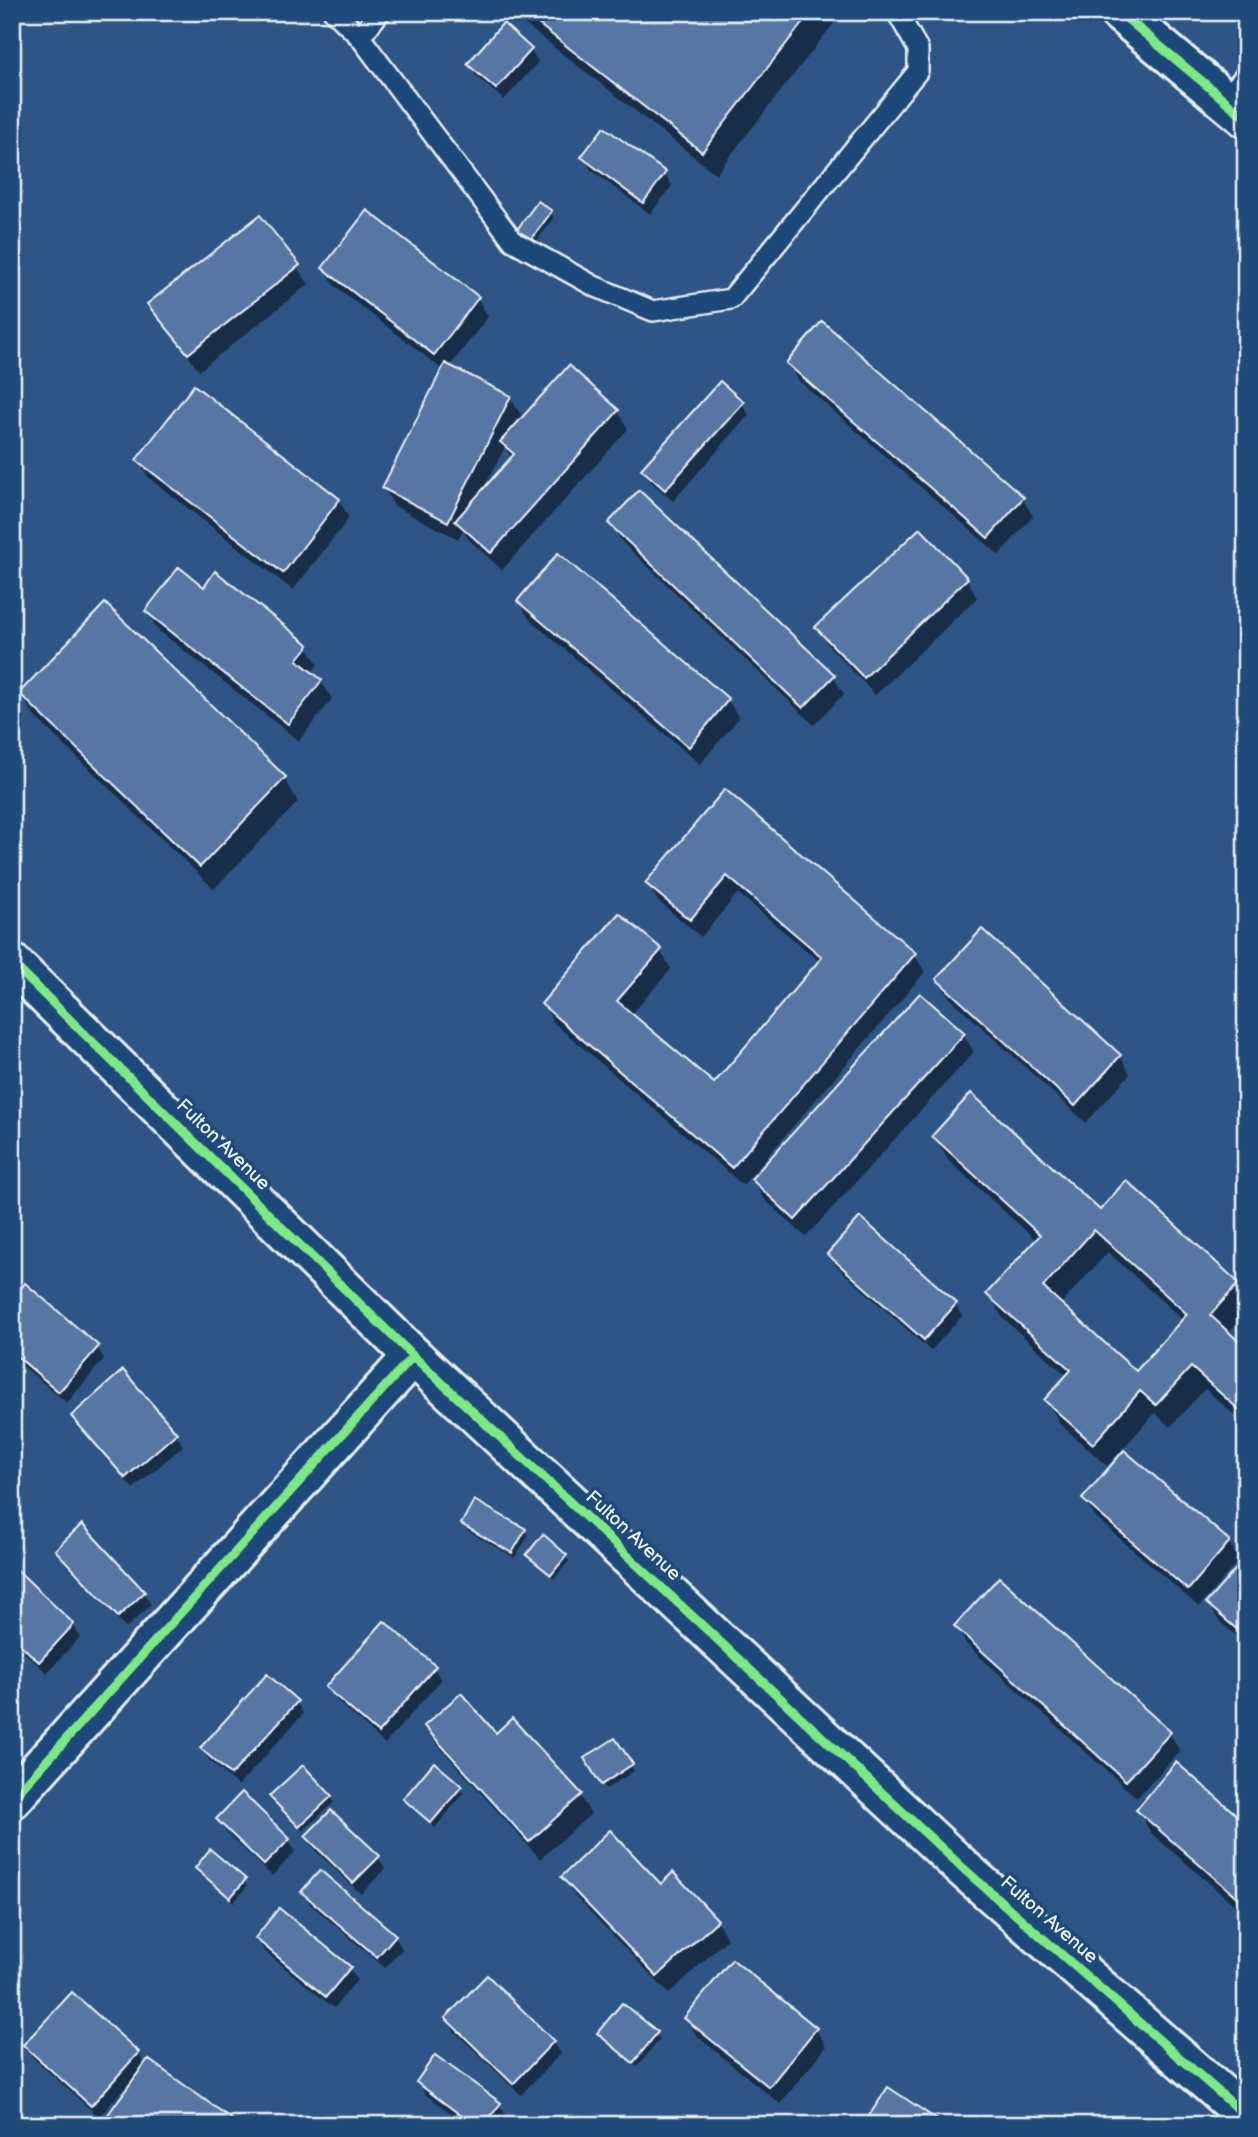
<svg xmlns="http://www.w3.org/2000/svg" width="1258" height="2137" viewBox="0 0 1258 2137" font-family="'Balsamiq Sans',sans-serif">
	<rect width="100%" height="100%" fill="#2e5585"/>
	<filter id="ink" filterUnits="userSpaceOnUse"><feTurbulence type="fractalNoise" baseFrequency=".0143" numOctaves="2"/><feDisplacementMap in="SourceGraphic" scale="14" xChannelSelector="R" yChannelSelector="G"/><feConvolveMatrix kernelMatrix="1 2 1 2 8 2 1 2 1" color-interpolation-filters="sRGB"/></filter>
	<g filter="url(#ink)">
		<g fill="#0007" fill-rule="evenodd">
			<polygon points="509,12 835,12 838,18 716,174"/>
			<polygon points="531,50 538,62 504,100 476,76 469,64"/>
			<polygon points="584,158 664,173 672,186 650,214 591,170"/>
			<polygon points="550,212 554,218 534,245 522,237 518,231"/>
			<polygon points="260,218 309,284 199,371 150,304"/>
			<path d="M 324,268 L 478,299 L 488,317 L 449,367 L 510,397 L 521,415 L 515,427 L 569,368 L 618,411 L 628,429 L 502,570 L 468,539 L 463,530 L 458,539 L 394,506 L 384,488 L 443,370 L 335,286 ZM 505,447 L 512,459 L 483,490 Z"/>
			<polygon points="788,363 1022,498 1033,516 999,555 799,381"/>
			<polygon points="742,403 749,415 673,501 650,481 643,469"/>
			<polygon points="138,460 339,500 349,518 293,590 149,478"/>
			<polygon points="611,523 833,676 844,694 814,725 621,541"/>
			<polygon points="920,530 967,579 977,598 875,695 828,645 818,627"/>
			<polygon points="558,556 728,700 739,718 700,764 530,620 519,602"/>
			<polygon points="204,589 307,646 318,664 311,673 321,681 332,699 299,741 157,629 147,611"/>
			<polygon points="105,606 285,779 298,802 214,889 34,716 21,693"/>
			<polygon points="725,792 914,954 925,972 743,1185 554,1023 543,1005 660,950 671,969 631,1015 714,1086 820,962 738,893 701,937 658,901 647,883"/>
			<polygon points="938,979 1120,1056 1130,1074 1086,1123 949,997"/>
			<polygon points="963,1034 974,1052 806,1237 763,1198 753,1180"/>
			<path d="M 934,1136 L 1100,1212 L 1238,1284 L 1246,1297 L 1246,1313 L 1228,1333 L 1246,1350 L 1246,1425 L 1205,1389 L 1170,1427 L 1155,1413 L 1107,1466 L 1060,1424 L 1047,1400 L 1068,1377 L 1002,1317 L 989,1294 L 1037,1241 L 948,1160 ZM 1108,1252 L 1184,1321 L 1136,1373 L 1060,1305 Z"/>
			<polygon points="829,1254 955,1304 962,1316 931,1351 836,1266"/>
			<polygon points="12,1302 97,1347 104,1359 67,1403 12,1357"/>
			<polygon points="73,1416 176,1434 183,1446 133,1489"/>
			<polygon points="1084,1499 1229,1542 1239,1560 1199,1607 1095,1517"/>
			<polygon points="463,1524 525,1531 528,1536 515,1558 466,1530"/>
			<polygon points="82,1526 144,1593 151,1605 126,1628 64,1562 57,1550"/>
			<polygon points="528,1555 566,1556 569,1561 554,1579"/>
			<polygon points="1246,1559 1246,1645 1219,1621 1208,1603"/>
			<polygon points="12,1568 73,1625 80,1637 47,1673 12,1641"/>
			<polygon points="956,1626 1169,1733 1180,1751 1137,1798 966,1644"/>
			<polygon points="434,1668 441,1680 385,1744 335,1699 328,1687"/>
			<polygon points="296,1702 303,1714 238,1786 209,1760 202,1748"/>
			<polygon points="426,1726 496,1735 580,1796 591,1814 540,1859 437,1744"/>
			<polygon points="615,1740 634,1771 606,1789 587,1759"/>
			<polygon points="434,1764 464,1793 435,1828 405,1799"/>
			<polygon points="330,1797 334,1802 303,1831 275,1802"/>
			<polygon points="1138,1810 1246,1825 1246,1915 1151,1833"/>
			<polygon points="218,1819 288,1840 295,1852 272,1876 225,1831"/>
			<polygon points="307,1837 378,1857 385,1869 361,1894 314,1849"/>
			<polygon points="197,1868 244,1880 247,1886 234,1902"/>
			<polygon points="320,1872 395,1936 402,1949 385,1968 310,1904 303,1892"/>
			<polygon points="563,1877 661,1886 717,1921 727,1939 669,1994 574,1895"/>
			<polygon points="257,1938 349,1968 357,1980 334,2008 264,1951"/>
			<polygon points="72,1994 138,2053 145,2065 237,2125 114,2125 109,2116 130,2086 128,2084 99,2117 33,2058 26,2046"/>
			<polygon points="622,2005 660,2039 637,2067 599,2034"/>
			<polygon points="686,2018 816,2029 826,2047 780,2104 697,2036"/>
			<polygon points="447,2019 553,2042 560,2054 521,2095 454,2031"/>
			<polygon points="418,2082 499,2104 506,2116 500,2125 467,2125 425,2094"/>
		</g>
		<g fill="#5976a3" stroke="#e8f1f8" stroke-width="2" fill-rule="evenodd">
			<polygon points="523,12 811,12 702,152"/>
			<polygon points="503,23 532,49 496,89 467,64"/>
			<polygon points="604,127 666,172 643,203 581,157"/>
			<polygon points="538,201 552,211 530,241 516,231"/>
			<polygon points="367,210 479,297 434,355 322,268"/>
			<polygon points="260,215 300,265 188,354 147,304"/>
			<polygon points="822,321 1024,497 988,538 786,363"/>
			<polygon points="445,363 511,396 448,522 382,488"/>
			<polygon points="569,365 619,410 491,553 455,521 514,454 500,442"/>
			<polygon points="720,381 744,402 665,490 641,469"/>
			<polygon points="194,385 340,499 283,573 136,460"/>
			<polygon points="639,490 835,675 803,708 608,523"/>
			<polygon points="920,528 968,578 864,678 815,627"/>
			<polygon points="558,553 729,699 689,747 517,601"/>
			<polygon points="179,567 204,587 215,571 309,645 297,660 322,680 288,724 145,611"/>
			<polygon points="105,603 286,777 200,867 19,693"/>
			<polygon points="725,789 916,953 732,1168 541,1004 619,913 662,949 617,1001 714,1083 822,957 727,876 690,920 645,883"/>
			<polygon points="982,929 1121,1055 1075,1106 936,979"/>
			<polygon points="920,993 965,1033 795,1220 751,1179"/>
			<path d="M 971,1093 L 1100,1210 L 1126,1180 L 1239,1283 L 1210,1315 L 1246,1348 L 1246,1416 L 1191,1367 L 1156,1405 L 1140,1391 L 1093,1444 L 1044,1400 L 1071,1370 L 986,1294 L 1040,1235 L 932,1136 ZM 1094,1230 L 1187,1314 L 1136,1371 L 1043,1287 Z"/>
			<polygon points="860,1217 957,1303 924,1340 827,1254"/>
			<polygon points="25,1283 99,1346 59,1392 12,1352 12,1299"/>
			<polygon points="123,1370 177,1433 125,1478 71,1416"/>
			<polygon points="1124,1450 1230,1541 1188,1590 1082,1499"/>
			<polygon points="474,1500 526,1529 512,1553 461,1524"/>
			<polygon points="82,1524 145,1592 118,1617 55,1550"/>
			<polygon points="543,1534 567,1555 551,1575 526,1555"/>
			<polygon points="1246,1557 1246,1637 1206,1603"/>
			<polygon points="12,1565 74,1624 39,1662 12,1637"/>
			<polygon points="999,1577 1171,1732 1126,1781 954,1626"/>
			<polygon points="384,1621 436,1666 378,1733 325,1687"/>
			<polygon points="267,1674 298,1701 231,1775 200,1748"/>
			<polygon points="461,1693 496,1733 512,1718 582,1794 529,1842 424,1726"/>
			<polygon points="615,1738 633,1764 601,1785 584,1758"/>
			<polygon points="434,1762 462,1786 431,1823 403,1799"/>
			<polygon points="1176,1762 1246,1823 1246,1905 1136,1810"/>
			<polygon points="303,1765 332,1796 299,1827 269,1796"/>
			<polygon points="242,1792 290,1839 264,1865 216,1819"/>
			<polygon points="331,1810 380,1856 353,1883 305,1836"/>
			<polygon points="610,1830 661,1884 673,1872 718,1920 657,1977 561,1877"/>
			<polygon points="210,1849 246,1879 230,1898 195,1868"/>
			<polygon points="320,1870 396,1935 377,1957 301,1892"/>
			<polygon points="279,1908 351,1967 326,1997 255,1938"/>
			<polygon points="732,1959 817,2028 769,2087 684,2018"/>
			<polygon points="487,1975 554,2041 513,2084 445,2018"/>
			<polygon points="72,1992 139,2052 91,2106 23,2045"/>
			<polygon points="622,2003 658,2032 633,2063 597,2033"/>
			<polygon points="435,2055 501,2103 484,2125 474,2125 416,2082"/>
			<polygon points="148,2059 240,2125 120,2125 107,2116"/>
			<polygon points="888,2087 945,2125 863,2125"/>
		</g>
		<g fill="none" stroke-linecap="round" stroke-linejoin="round">
			<defs>
				<g id="lane">
					<polyline points="334,12 360,37 513,241 594,286 653,311 731,299 918,71 918,49 897,12"/>
					<polyline points="360,37 380,12"/>
					<polyline points="1224,100 1246,75"/>
				</g>
				<polyline id="street" points="12,1799 413,1356"/>
				<g id="secondary">
					<polyline points="1119,12 1246,118"/>
					<polyline points="12,963 413,1356 965,1870 1246,2116"/>
				</g>
			</defs>
			<use href="#lane" stroke="#e8f1f8" stroke-width="24"/>
			<use href="#street" stroke="#e8f1f8" stroke-width="44"/>
			<use href="#secondary" stroke="#e8f1f8" stroke-width="44"/>
			<use href="#lane" stroke="#1f4a7a" stroke-width="19"/>
			<use href="#street" stroke="#1f4a7a" stroke-width="38"/>
			<use href="#secondary" stroke="#1f4a7a" stroke-width="38"/>
			<defs>
				<g id="cycleway">
					<polyline points="1119,12 1246,118"/>
					<polyline points="12,963 413,1356 965,1870 1246,2116"/>
					<polyline points="12,1799 413,1356"/>
				</g>
			</defs>
			<use href="#cycleway" stroke="#1f4a7a" stroke-width="13"/>
			<use href="#cycleway" stroke="#7ce984" stroke-width="9"/>
		</g>
	</g>
	<g text-anchor="middle" dominant-baseline="central" stroke-width="7" stroke-linejoin="round" paint-order="stroke">
		<g font-size="19" fill="#e8f1f8" stroke="#1f4a7a">
			<text transform="translate(223 1145) rotate(44)">Fulton Avenue</text>
			<text transform="translate(633 1536) rotate(43)">Fulton Avenue</text>
			<text transform="translate(1049 1920) rotate(41)">Fulton Avenue</text>
		</g>
	</g>
	<rect width="1258" height="2137" fill="none" stroke="#1f4a7a" stroke-width="42"/>
	<rect x="21" y="21" width="1216" height="2095" fill="none" stroke="#e8f1f8" stroke-width="2.5" filter="url(#ink)"/>
</svg>
